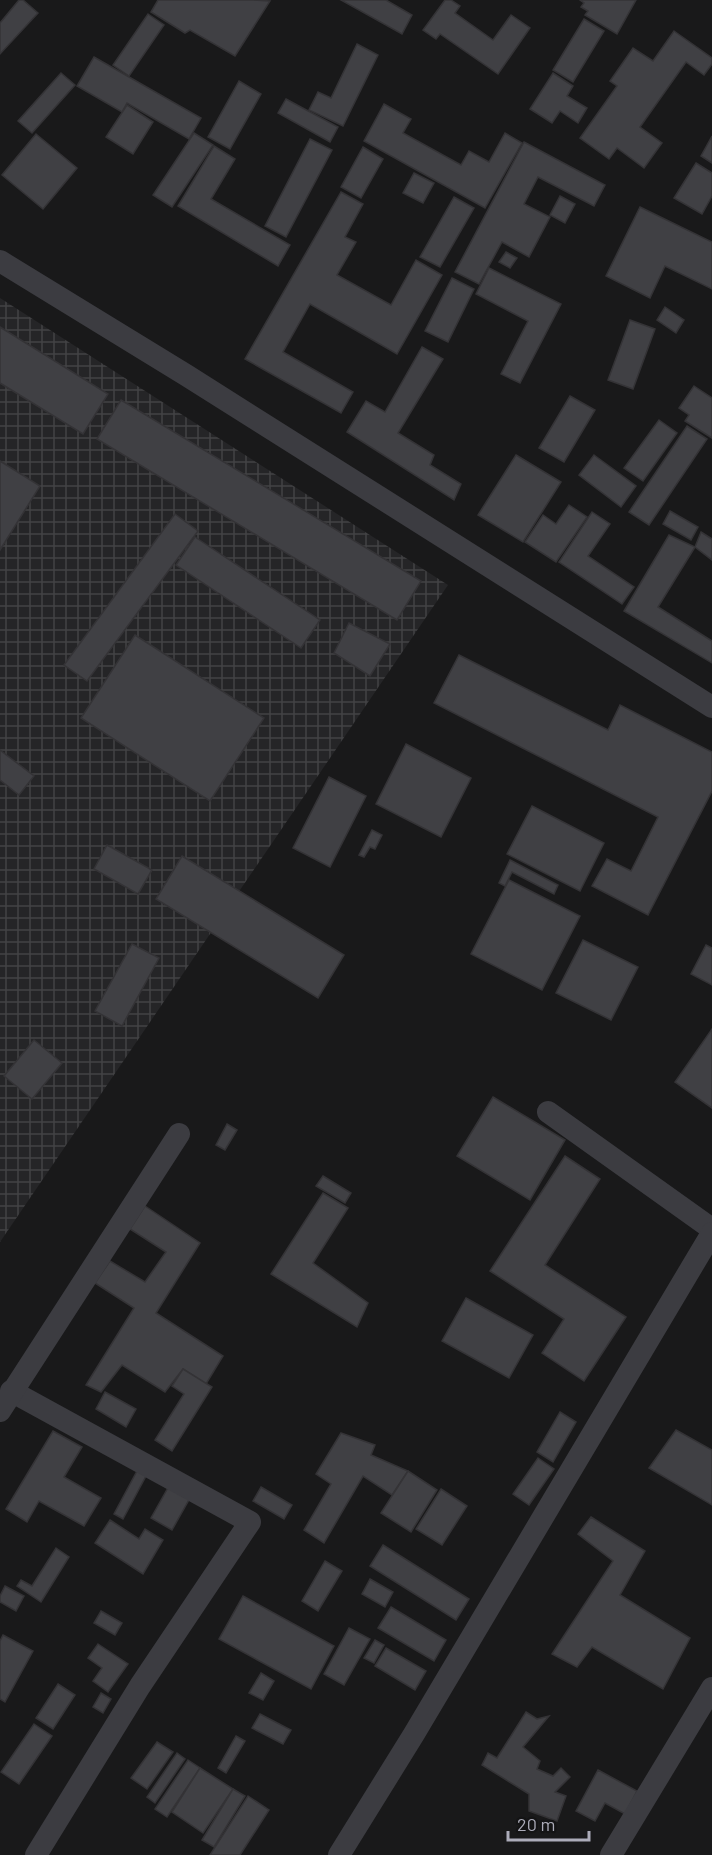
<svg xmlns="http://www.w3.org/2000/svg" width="712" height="1855" viewBox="0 0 712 1855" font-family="Barlow,sans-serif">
	<defs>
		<pattern id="industrial-grid" width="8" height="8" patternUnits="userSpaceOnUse" patternTransform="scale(1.5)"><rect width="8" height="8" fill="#252527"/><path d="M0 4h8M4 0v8" fill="none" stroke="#424244"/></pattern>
	</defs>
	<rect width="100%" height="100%" fill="#19191a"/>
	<polygon fill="url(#industrial-grid)" points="0,298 448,585 0,1242"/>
	<g fill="#404044" stroke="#343336" stroke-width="1.5">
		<polygon points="19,0 23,0 38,13 0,54 0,23"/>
		<polygon points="158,0 254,0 270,1 235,56 190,30 185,33 151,12"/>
		<polygon points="341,0 386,0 412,15 402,34"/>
		<polygon points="445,0 451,0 460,6 455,13 493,40 511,15 530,28 498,74 440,34 436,39 423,30"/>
		<polygon points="580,0 636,0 617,34 585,15 588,11 581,7 584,3"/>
		<polygon points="148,14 164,25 129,76 113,65"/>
		<polygon points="584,19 604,31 573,82 553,70"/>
		<polygon points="674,31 712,58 712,64 704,75 686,62 640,127 662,143 644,168 617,148 609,159 580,138 617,86 610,81 633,48 653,61"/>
		<polygon points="357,44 378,55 343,126 309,110 318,92 331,98"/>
		<polygon points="94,57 201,118 189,139 127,103 122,112 77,86"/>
		<polygon points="61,73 75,85 32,133 18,121"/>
		<polygon points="553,73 573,86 567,96 587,108 578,123 560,111 552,123 530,109"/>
		<polygon points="239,81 261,94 230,149 208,137"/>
		<polygon points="286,99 338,127 330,142 278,113"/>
		<polygon points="384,104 411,119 403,133 461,165 469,151 489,162 505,133 522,143 485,208 364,141"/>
		<polygon points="127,105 153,122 133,154 106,137"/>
		<polygon points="194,133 213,145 172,207 153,195"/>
		<polygon points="36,134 77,168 43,209 2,175"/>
		<polygon points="712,136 712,163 701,156"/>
		<polygon points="310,139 332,150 286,237 265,226"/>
		<polygon points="524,142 605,185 594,206 538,177 524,204 550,217 529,257 502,242 479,284 455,272"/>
		<polygon points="214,146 235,159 211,199 290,245 278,266 178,206"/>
		<polygon points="363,147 383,159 361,198 341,187"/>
		<polygon points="696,163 712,173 712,196 702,214 674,198"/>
		<polygon points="414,173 434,183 423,203 403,193"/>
		<polygon points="341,192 363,204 345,237 356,242 337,275 391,305 416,260 442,275 397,354 310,304 283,352 353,392 341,413 245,359"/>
		<polygon points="560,196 575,204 565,223 550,215"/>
		<polygon points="454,197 474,208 440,267 420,257"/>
		<polygon points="640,207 712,242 712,289 665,266 650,298 606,276"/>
		<polygon points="506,252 517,258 510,268 499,262"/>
		<polygon points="489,268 561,304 520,383 501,374 528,321 476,294"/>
		<polygon points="452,278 474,289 448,342 425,331"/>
		<polygon points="665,307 684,320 676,333 657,320"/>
		<polygon points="630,320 655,329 633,389 608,380"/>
		<polygon points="0,327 108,394 83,434 0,383"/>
		<polygon points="422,347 443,359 398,433 434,455 430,465 461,484 454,500 347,432 366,401 385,412"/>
		<polygon points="694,386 712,398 712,438 685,421 689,415 679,408"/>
		<polygon points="570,396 595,410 564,462 539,448"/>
		<polygon points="121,400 421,581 397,620 97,439"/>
		<polygon points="659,420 677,433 643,481 624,468"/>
		<polygon points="687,426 707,439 649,525 629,512"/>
		<polygon points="516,455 561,482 523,542 478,515"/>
		<polygon points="594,455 636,486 621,507 579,475"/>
		<polygon points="0,461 40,486 0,550"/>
		<polygon points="569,505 587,517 556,562 525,542 543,515 556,524"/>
		<polygon points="670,511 698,527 691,540 663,524"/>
		<polygon points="592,512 610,524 588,556 634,587 622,604 559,562"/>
		<polygon points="175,514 198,531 87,681 64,665"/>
		<polygon points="701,532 712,539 712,560 695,547"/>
		<polygon points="669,535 695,547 658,607 712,641 712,663 624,611"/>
		<polygon points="195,537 320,620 301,648 176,565"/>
		<polygon points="349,623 390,644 370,676 334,653"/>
		<polygon points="135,635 264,718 210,801 81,718"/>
		<polygon points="459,655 608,730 620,705 712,752 712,791 648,915 592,886 607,859 631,871 658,817 434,703"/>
		<polygon points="406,744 471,778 441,837 376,804"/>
		<polygon points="0,750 34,776 19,795 0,780"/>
		<polygon points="329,777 366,796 330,867 293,848"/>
		<polygon points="532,806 604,843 580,891 507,854"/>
		<polygon points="372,830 382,835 375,849 370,847 364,857 359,855"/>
		<polygon points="107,845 152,870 138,894 94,869"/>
		<polygon points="182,856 344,955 318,998 156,899"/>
		<polygon points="510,860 558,885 554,894 512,872 505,886 499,883"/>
		<polygon points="509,880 580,916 542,990 471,954"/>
		<polygon points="583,940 638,967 611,1020 556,993"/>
		<polygon points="132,944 159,958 122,1026 95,1011"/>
		<polygon points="706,945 712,948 712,985 691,974"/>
		<polygon points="712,1029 712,1108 675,1082"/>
		<polygon points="34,1040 62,1063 32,1099 4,1076"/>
		<polygon points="493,1097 565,1140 530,1200 457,1156"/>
		<polygon points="227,1124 237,1130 225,1150 216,1145"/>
		<polygon points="565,1156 600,1179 545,1265 626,1317 584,1381 542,1353 564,1319 490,1271"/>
		<polygon points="323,1176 351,1193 345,1203 316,1186"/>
		<polygon points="323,1193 348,1208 313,1263 368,1303 357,1327 271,1274"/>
		<polygon points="145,1206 200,1243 156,1313 223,1356 206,1384 183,1369 165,1392 122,1365 101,1392 86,1385 134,1308 95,1283 110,1261 145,1282 166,1252 130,1229"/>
		<polygon points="466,1298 533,1335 509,1378 442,1341"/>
		<polygon points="183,1369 212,1387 172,1451 155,1440 184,1394 172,1386"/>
		<polygon points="105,1392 136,1409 126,1427 96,1409"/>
		<polygon points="560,1412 576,1422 553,1462 537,1452"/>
		<polygon points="676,1430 712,1450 712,1505 649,1468"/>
		<polygon points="53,1431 82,1447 64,1477 101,1498 84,1526 39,1501 27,1522 6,1509"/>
		<polygon points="341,1433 375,1445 371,1455 408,1471 392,1495 363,1476 324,1543 304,1530 331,1484 316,1474"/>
		<polygon points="538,1458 554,1469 529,1505 513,1494"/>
		<polygon points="137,1471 146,1476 123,1519 114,1514"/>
		<polygon points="408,1471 437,1490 411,1532 381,1513"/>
		<polygon points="169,1486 190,1498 172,1530 151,1518"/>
		<polygon points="261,1487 292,1505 284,1519 253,1501"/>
		<polygon points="441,1489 467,1506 442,1545 416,1529"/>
		<polygon points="591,1517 645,1551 620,1595 690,1638 663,1689 592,1647 577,1667 552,1654 613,1561 578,1534"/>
		<polygon points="110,1520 139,1539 145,1529 163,1540 143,1574 95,1543"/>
		<polygon points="383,1545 469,1599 456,1620 370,1566"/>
		<polygon points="56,1548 69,1557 41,1602 17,1586 21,1580 32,1586"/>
		<polygon points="325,1561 342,1571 318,1611 302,1601"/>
		<polygon points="370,1579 393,1592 385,1607 362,1594"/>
		<polygon points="5,1586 24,1596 16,1611 0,1602 0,1596"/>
		<polygon points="243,1596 334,1646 311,1689 219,1639"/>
		<polygon points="391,1607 446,1640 434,1661 378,1628"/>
		<polygon points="101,1611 122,1623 115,1635 94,1623"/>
		<polygon points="349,1628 370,1639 344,1685 324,1674"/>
		<polygon points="3,1635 33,1651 5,1702 0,1699 0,1641"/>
		<polygon points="375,1640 384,1645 374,1663 364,1658"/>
		<polygon points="98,1644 128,1664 108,1692 93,1681 102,1668 88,1658"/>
		<polygon points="386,1648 426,1671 415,1690 375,1666"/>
		<polygon points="261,1673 274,1681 263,1700 249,1693"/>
		<polygon points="58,1684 75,1695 53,1729 36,1718"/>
		<polygon points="101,1693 111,1699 103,1713 93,1707"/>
		<polygon points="526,1712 537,1719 549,1716 523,1747 540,1761 537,1769 553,1776 561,1768 570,1777 555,1792 566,1796 557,1821 529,1811 529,1794 482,1765 488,1753 497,1758"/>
		<polygon points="260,1714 291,1730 283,1744 252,1728"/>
		<polygon points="34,1724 52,1736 19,1784 1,1772"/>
		<polygon points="236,1736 245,1741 226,1773 218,1768"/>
		<polygon points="157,1742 173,1752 147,1789 131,1778"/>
		<polygon points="177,1753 185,1759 155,1803 147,1797"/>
		<polygon points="188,1760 200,1768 167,1817 155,1809"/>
		<polygon points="200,1768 233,1789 203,1833 172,1812"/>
		<polygon points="598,1770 637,1791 625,1814 605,1803 595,1821 576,1811"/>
		<polygon points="233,1789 245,1796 214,1847 202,1840"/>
		<polygon points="248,1796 269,1810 240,1855 210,1855"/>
	</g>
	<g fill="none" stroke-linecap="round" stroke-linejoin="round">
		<g stroke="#3c3c41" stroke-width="22">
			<polyline points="0,261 186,375 712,707"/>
			<polyline points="548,1112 712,1229"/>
			<polyline points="11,1391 250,1522 140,1686 36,1855"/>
			<polyline points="0,1411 179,1134"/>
			<polyline points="339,1855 414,1734 712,1233"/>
			<polyline points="611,1855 712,1688"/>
		</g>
	</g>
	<path d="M508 1831v9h81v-9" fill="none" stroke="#acacb9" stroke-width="3"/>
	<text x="517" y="1831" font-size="18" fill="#acacb9" stroke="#141415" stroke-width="4.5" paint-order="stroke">20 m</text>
</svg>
